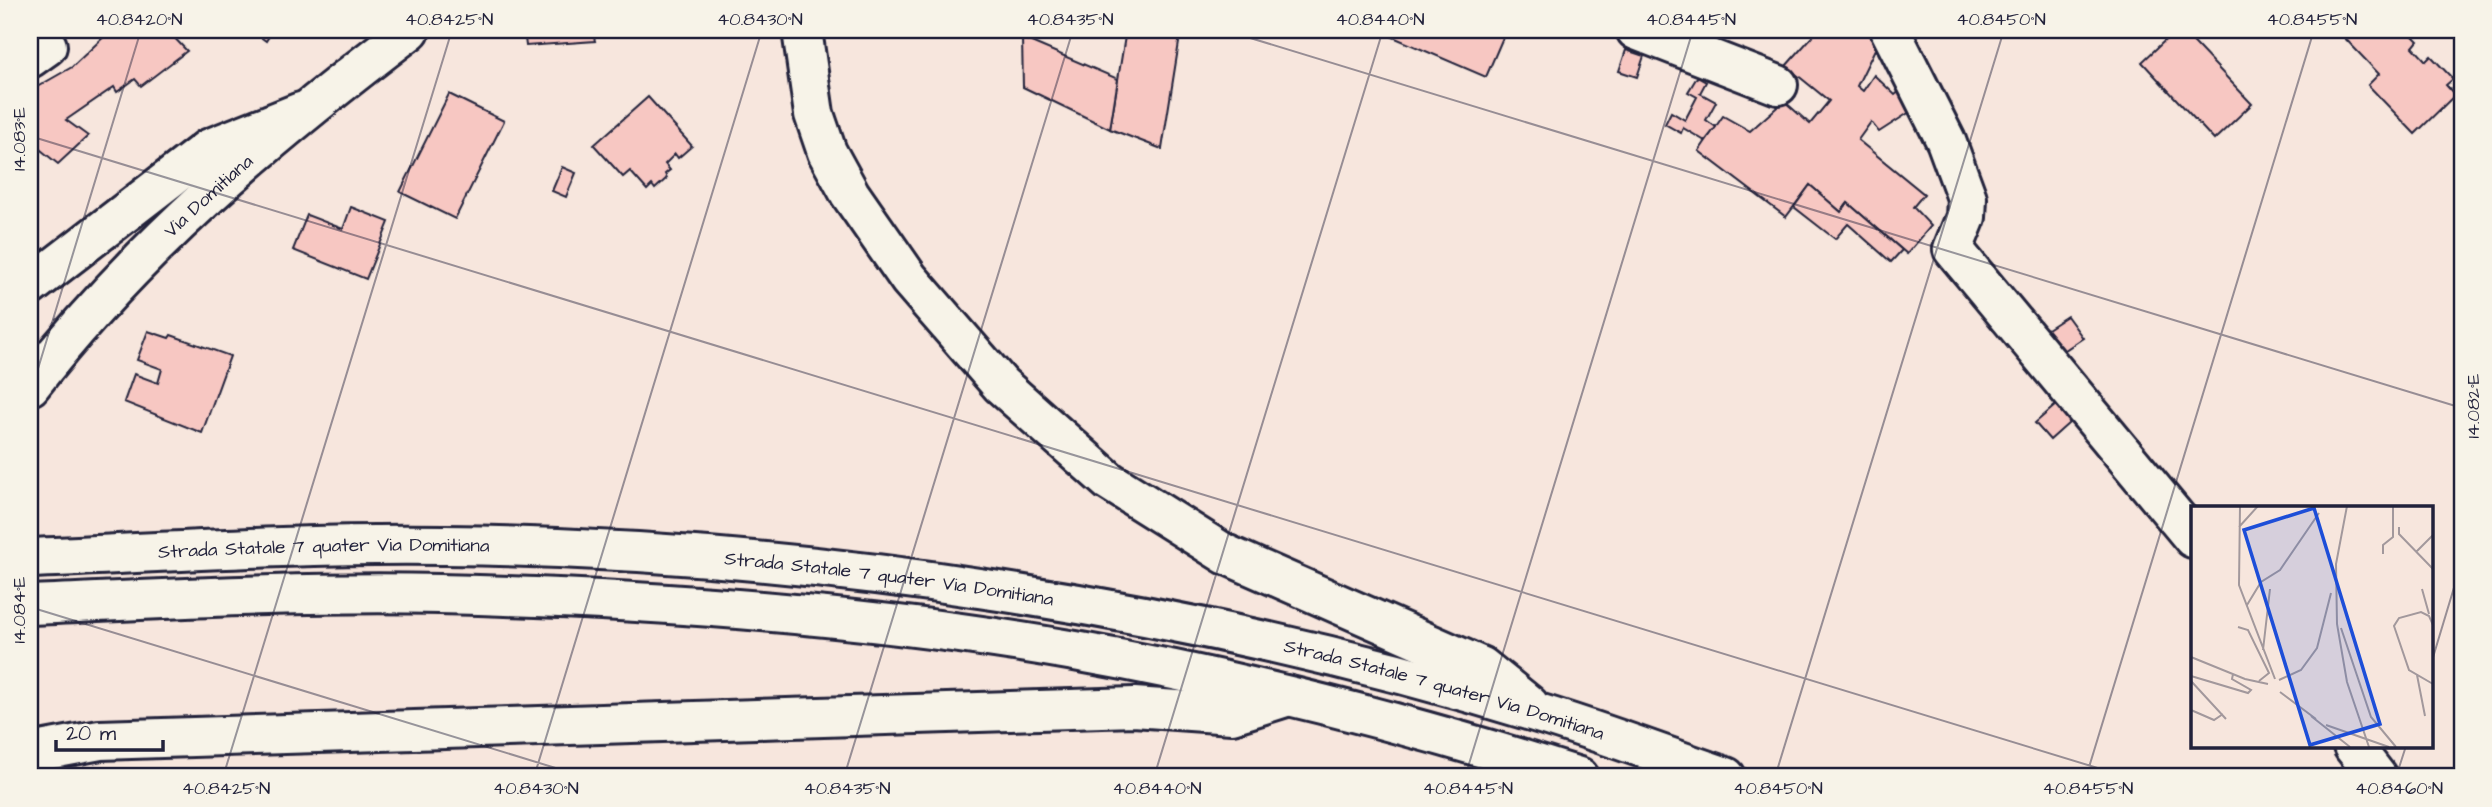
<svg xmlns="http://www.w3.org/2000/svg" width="2492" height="807" viewBox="0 0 2492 807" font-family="'Architects Daughter',sans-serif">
	<rect width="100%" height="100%" fill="#f7e6dd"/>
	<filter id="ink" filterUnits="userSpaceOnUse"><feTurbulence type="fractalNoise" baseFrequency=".0143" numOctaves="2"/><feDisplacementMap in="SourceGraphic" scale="14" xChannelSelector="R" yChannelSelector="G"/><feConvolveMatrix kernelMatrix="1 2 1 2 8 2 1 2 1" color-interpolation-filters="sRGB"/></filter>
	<g filter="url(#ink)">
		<g fill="#f7c7c2" stroke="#22223b" stroke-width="2">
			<polygon points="111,30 167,30 187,51 141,86 135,79 117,92 114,87 66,120 88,136 58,164 30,141 30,91 72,67"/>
			<polygon points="251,30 273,30 266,41"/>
			<polygon points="524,30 592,30 595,41 526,46"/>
			<polygon points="1126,30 1181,30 1162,149 1110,129"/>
			<polygon points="1388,30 1492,30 1504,35 1486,77 1386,34"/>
			<polygon points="1818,30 1868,30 1879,41 1857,86 1863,91 1874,75 1895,95 1901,90 1913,110 1879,132 1871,122 1858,140 1924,194 1913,207 1931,226 1907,254 1848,203 1841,212 1810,185 1786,217 1699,151 1723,116 1750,131 1784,101 1810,124 1829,101 1786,66"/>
			<polygon points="2176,30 2182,30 2252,104 2214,140 2142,62"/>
			<polygon points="2337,30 2407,30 2418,41 2413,47 2426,61 2431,56 2453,79 2446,85 2455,95 2415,134 2368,85 2379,74"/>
			<polygon points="1022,38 1118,79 1110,129 1023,87"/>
			<polygon points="1626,50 1644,56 1637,77 1619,71"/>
			<polygon points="1697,77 1706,82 1700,93 1716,102 1706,120 1716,127 1705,141 1683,128 1681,133 1665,124 1671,112 1685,120 1697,97 1688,92"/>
			<polygon points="449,94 504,121 455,219 400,192"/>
			<polygon points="648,97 692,146 678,158 675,154 665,164 670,170 665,174 667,178 655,189 652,185 647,190 630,171 623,177 594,145"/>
			<polygon points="562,167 576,173 566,197 552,191"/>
			<polygon points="1810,185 1841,212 1848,203 1902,250 1891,262 1848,224 1835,239 1794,207"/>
			<polygon points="351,207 389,222 366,279 293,250 307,215 343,229"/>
			<polygon points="2067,316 2083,338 2059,354 2044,331"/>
			<polygon points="148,331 169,338 171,335 230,356 202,433 124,402 134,374 158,383 162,369 137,360"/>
			<polygon points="2064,398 2078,415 2050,440 2035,423"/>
		</g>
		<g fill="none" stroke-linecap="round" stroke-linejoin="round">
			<defs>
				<g id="minor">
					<polyline points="1636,30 1778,85"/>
					<polyline points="1890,30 1946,141 1967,198 1966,217 1953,249 2193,538"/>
					<polyline points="30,58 47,46"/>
					<polyline points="2353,746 2377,777"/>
				</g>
				<g id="major">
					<path id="s1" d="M 30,386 C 138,247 270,136 410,30"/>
				</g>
				<g id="highway">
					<polyline points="802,30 814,114 827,152 850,194 909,279 1001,385 1109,481 1225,554 1482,667 1529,705"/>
					<polyline points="30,286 208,149 301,112"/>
					<path id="s2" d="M 30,558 C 168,552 307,543 445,545 C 808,549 1191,607 1538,713 C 1601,732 1664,756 1726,777"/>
					<path d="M 30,605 C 166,599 303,591 439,594 C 651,599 866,614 1075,651 C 1246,681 1414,725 1579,777"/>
					<polyline points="30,753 100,740 1134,707 1232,714 1286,697"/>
				</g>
			</defs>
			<use href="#minor" stroke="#22223b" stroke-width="44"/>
			<use href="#major" stroke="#22223b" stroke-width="44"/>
			<use href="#highway" stroke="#22223b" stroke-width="44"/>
			<use href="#minor" stroke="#f7f3e8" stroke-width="38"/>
			<use href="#major" stroke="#f7f3e8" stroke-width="38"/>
			<use href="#highway" stroke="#f7f3e8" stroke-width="38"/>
		</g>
	</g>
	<path fill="none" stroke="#22223b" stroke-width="2" stroke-opacity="0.45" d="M 1224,30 L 2462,408M 30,136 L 2127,777M 30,395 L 141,30M 30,607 L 585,777M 2431,664 L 2462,561M 223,777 L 452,30M 534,777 L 762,30M 844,777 L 1073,30M 1154,777 L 1383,30M 1465,777 L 1693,30M 1775,777 L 2004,30M 2086,777 L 2314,30M 2396,777 L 2406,746"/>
	<g text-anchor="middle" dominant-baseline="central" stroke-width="7" stroke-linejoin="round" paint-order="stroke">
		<g font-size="19" fill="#22223b" stroke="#f7f3e8">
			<text stroke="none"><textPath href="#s1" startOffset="261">Via Domitiana</textPath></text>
			<text stroke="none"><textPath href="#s2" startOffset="294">Strada Statale 7 quater Via Domitiana</textPath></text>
			<text stroke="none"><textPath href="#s2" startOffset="861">Strada Statale 7 quater Via Domitiana</textPath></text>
			<text stroke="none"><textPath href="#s2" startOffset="1428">Strada Statale 7 quater Via Domitiana</textPath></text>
		</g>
	</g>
	<g transform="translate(2191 506)">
		<rect width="242" height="242" fill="#f7e6dd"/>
		<path fill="none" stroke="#a2989c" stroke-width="2" d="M 49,0 L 48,79 L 84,173M 156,0 L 145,58 L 146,118 L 156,176 L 178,241M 48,21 L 67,0M 208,21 L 208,28 L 242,63M 225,46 L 242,29M 192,48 L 192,39 L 202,31 L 202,0M 231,83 L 238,108M 56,99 L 70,76 L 89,64 L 128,7M 242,119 L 238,110 L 230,106 L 208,112 L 203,120 L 218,164 L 242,178M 47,121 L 57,124 L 78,167 L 68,175M 150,122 L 180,211 L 205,241M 72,144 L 79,83M 0,151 L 54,173 L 77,178M 226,169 L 234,210M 0,170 L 57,187 L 60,184 L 41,173 L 42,168M 88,174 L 110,164 L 126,142 L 140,87M 0,175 L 35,213M 89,186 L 125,213M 0,204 L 23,214 L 32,208M 120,210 L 159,241M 135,219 L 198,241"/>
		<path fill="#1d4ed8" fill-opacity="0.15" stroke="#1d4ed8" stroke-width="3.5" d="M 123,2 L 189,218 L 119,239 L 53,24 Z"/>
		<rect width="242" height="242" fill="none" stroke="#22223b" stroke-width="3.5"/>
	</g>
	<rect width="2492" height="807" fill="none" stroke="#f7f3e8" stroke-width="77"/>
	<path d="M56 740v10h107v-10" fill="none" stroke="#22223b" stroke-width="3.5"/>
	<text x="66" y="740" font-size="21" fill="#22223b" stroke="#f7f3e8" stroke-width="5" paint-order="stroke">20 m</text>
	<rect x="38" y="38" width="2416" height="730" fill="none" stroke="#22223b" stroke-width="2.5"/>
	<g font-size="18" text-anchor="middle" fill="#22223b">
		<text x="139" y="25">40.8420°N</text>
		<text x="449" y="25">40.8425°N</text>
		<text x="760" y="25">40.8430°N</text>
		<text x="1070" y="25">40.8435°N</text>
		<text x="1380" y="25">40.8440°N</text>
		<text x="1691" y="25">40.8445°N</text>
		<text x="2001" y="25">40.8450°N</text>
		<text x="2312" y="25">40.8455°N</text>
		<text transform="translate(19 139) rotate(-90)" y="6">14.083°E</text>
		<text transform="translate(2473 406) rotate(-90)" y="6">14.082°E</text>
		<text transform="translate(19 610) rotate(-90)" y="6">14.084°E</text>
		<text x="226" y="794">40.8425°N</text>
		<text x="536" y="794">40.8430°N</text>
		<text x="847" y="794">40.8435°N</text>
		<text x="1157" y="794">40.8440°N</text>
		<text x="1468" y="794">40.8445°N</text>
		<text x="1778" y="794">40.8450°N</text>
		<text x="2088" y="794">40.8455°N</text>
		<text x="2399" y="794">40.8460°N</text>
	</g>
</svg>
